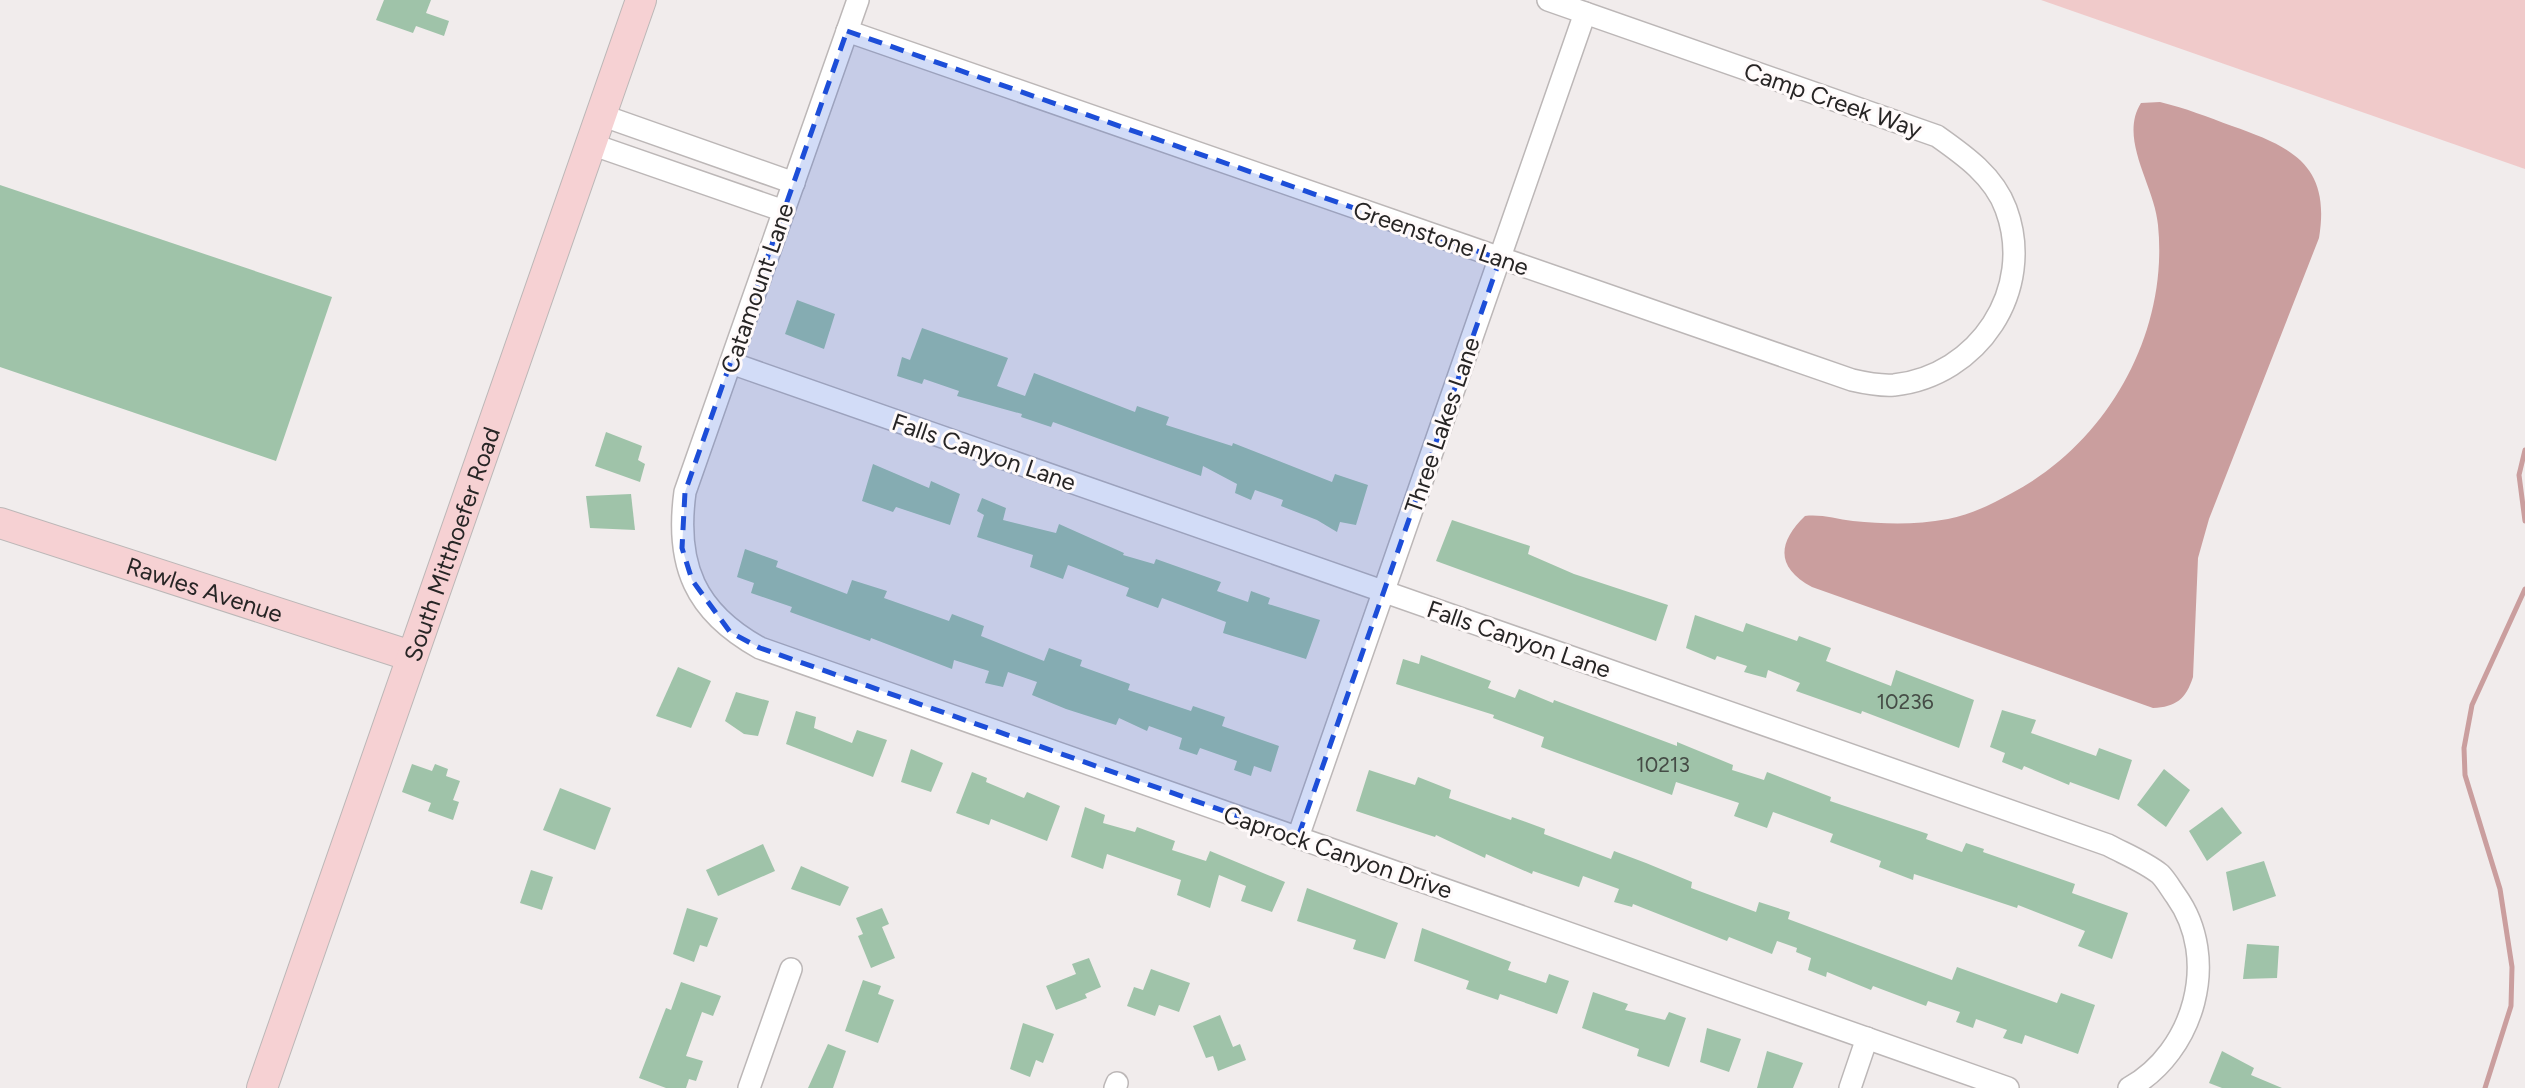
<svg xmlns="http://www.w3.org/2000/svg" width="2525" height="1088" viewBox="0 0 2525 1088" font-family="Figtree,sans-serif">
	<rect width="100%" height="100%" fill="#f1ecec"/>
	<polygon fill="#f0caca" points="2041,0 2525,0 2525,169"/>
	<path fill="#ca9e9e" d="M 2160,102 C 2185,108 2208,117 2232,126 C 2292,147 2331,165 2319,238 L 2209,519 L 2198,558 L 2193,677 C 2186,699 2176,707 2153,708 L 1812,587 C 1776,568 1777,543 1805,516 C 1821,514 1836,519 1853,521 C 1885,524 1915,525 1948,519 C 1970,515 1992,504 2012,493 C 2107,443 2169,334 2158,225 C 2155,186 2118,139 2141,103 Z"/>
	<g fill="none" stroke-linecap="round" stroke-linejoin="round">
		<g stroke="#ca9e9e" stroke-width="5">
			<polyline points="2525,450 2519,475 2525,521"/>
			<polyline points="2485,1088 2511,1006 2512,967 2500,889 2465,775 2464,748 2472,705 2525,589"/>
		</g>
	</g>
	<g fill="#9fc3a9">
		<polygon points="384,0 431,0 426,13 449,21 444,36 416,26 413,33 376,20"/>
		<polygon points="0,185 332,297 276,461 0,367"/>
		<polygon points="797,300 835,314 824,349 785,334"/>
		<polygon points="922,328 1008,358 997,386 1025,396 1034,373 1135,412 1137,406 1169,417 1166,425 1232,446 1233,443 1332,482 1335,474 1368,485 1356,525 1340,522 1337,532 1317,520 1281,506 1283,500 1255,490 1251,500 1235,493 1237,484 1203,466 1201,476 1053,422 1051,427 1021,417 1022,414 957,396 959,391 924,379 922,384 897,376 902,357 910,360"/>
		<polygon points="606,432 642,446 638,460 645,464 640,482 595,466"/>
		<polygon points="873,464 929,488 931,481 960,494 950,525 896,507 893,512 862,501"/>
		<polygon points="631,494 635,530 590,528 586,496"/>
		<polygon points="982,498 1006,508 1003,520 1056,533 1059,524 1124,553 1123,555 1154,564 1156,559 1221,582 1217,591 1248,602 1251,591 1270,598 1268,604 1320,620 1306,659 1223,633 1226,622 1162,598 1158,608 1126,596 1129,588 1068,565 1063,579 1030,567 1033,555 977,537 984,515 977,511"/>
		<polygon points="1452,520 1530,546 1528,554 1574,574 1668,605 1656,641 1436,561"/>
		<polygon points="745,549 778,561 776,567 847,594 852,580 887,591 884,598 949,621 952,614 984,626 981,636 1044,661 1049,648 1082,660 1080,666 1130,684 1128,690 1191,711 1193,706 1225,717 1222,726 1279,746 1271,772 1254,766 1251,776 1234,770 1237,761 1200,748 1197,755 1179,749 1182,738 1149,726 1147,731 1119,718 1116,725 1066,709 1032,695 1037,682 1008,672 1003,687 985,683 989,671 954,660 952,669 871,638 870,641 790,612 792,607 751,593 754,583 737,577"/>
		<polygon points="1695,615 1743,632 1746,623 1797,641 1799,636 1831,648 1826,661 1891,686 1896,670 1974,700 1959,748 1862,711 1861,714 1796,691 1800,683 1768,670 1766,678 1744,672 1747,666 1717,656 1715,660 1686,648"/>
		<polygon points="1421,655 1491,681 1488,688 1515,698 1519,689 1553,703 1554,700 1677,746 1677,742 1733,765 1732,770 1764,780 1767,772 1831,797 1830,801 1928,834 1926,839 1962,852 1966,843 1984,849 1983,852 2075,884 2072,893 2128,913 2112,959 2078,946 2085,931 2018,905 2017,908 1914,874 1913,880 1879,867 1881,861 1830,842 1833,834 1773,812 1767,828 1734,816 1739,803 1676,782 1672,795 1541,747 1544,737 1493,718 1494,715 1396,684 1403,659 1419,664"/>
		<polygon points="678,667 711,681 691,728 656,716"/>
		<polygon points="736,692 769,701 758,736 744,734 725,721"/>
		<polygon points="2002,710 2036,720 2031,733 2096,756 2099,748 2132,760 2119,800 2070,782 2069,785 2024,766 2022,770 2002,762 2005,753 1990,747"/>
		<polygon points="796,711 816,717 814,728 852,743 857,730 887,740 873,777 786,744"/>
		<polygon points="911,749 943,763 931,792 901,782"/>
		<polygon points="412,764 432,771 435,764 448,769 446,776 460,781 453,800 459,802 453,820 428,811 431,803 402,792"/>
		<polygon points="2164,769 2190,790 2166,827 2137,805"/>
		<polygon points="1369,770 1415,785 1418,777 1451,790 1449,798 1511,820 1512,817 1545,829 1544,834 1611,859 1614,851 1646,863 1692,882 1691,888 1756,912 1759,902 1790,912 1788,919 1952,980 1957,967 2057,1003 2061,993 2095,1005 2078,1054 2025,1035 2022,1044 2003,1038 2007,1030 1976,1019 1973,1028 1956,1022 1960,1012 1928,1001 1926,1006 1873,986 1871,990 1827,972 1826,977 1808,970 1811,958 1796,952 1797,948 1777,941 1772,954 1729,937 1727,941 1633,904 1632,907 1614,902 1619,889 1583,876 1579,887 1533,871 1532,874 1486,854 1485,858 1436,835 1435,837 1356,811"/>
		<polygon points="972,772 987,778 986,782 1024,798 1027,792 1060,806 1047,841 991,819 989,825 956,813"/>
		<polygon points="560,788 611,808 595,850 543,830"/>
		<polygon points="1085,807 1105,815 1103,823 1135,832 1137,827 1175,841 1172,850 1206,861 1210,851 1285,882 1272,912 1241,901 1246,886 1219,875 1210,908 1177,895 1181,880 1107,854 1103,869 1071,857"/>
		<polygon points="2222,807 2242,833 2207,861 2189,831"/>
		<polygon points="763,844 775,871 718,896 706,870"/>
		<polygon points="2264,861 2276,896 2233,911 2226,872"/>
		<polygon points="801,866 849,887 840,906 791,889"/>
		<polygon points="531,870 553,877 542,910 520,903"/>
		<polygon points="1307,888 1398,923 1385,959 1353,949 1356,940 1297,921"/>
		<polygon points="687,908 718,918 707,947 700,945 694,962 673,954"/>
		<polygon points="882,908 889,924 882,927 895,958 871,968 858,936 863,934 856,918"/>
		<polygon points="1422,928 1511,962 1508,970 1546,983 1549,974 1569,981 1557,1014 1500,994 1498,1000 1466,989 1469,981 1414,961"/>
		<polygon points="2247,944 2279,946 2277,978 2243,979"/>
		<polygon points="1089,958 1101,987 1085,994 1087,998 1056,1010 1046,986 1076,974 1072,964"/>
		<polygon points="1151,969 1190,983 1179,1012 1159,1005 1155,1016 1127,1006 1134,987 1143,990"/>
		<polygon points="863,980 881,986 878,994 894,1000 878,1043 845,1031"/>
		<polygon points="681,982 721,996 713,1016 702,1012 686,1056 703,1061 696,1081 689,1079 686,1088 666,1088 639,1078 666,1008 671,1010"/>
		<polygon points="1593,992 1628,1004 1625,1010 1665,1020 1669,1012 1686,1018 1669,1067 1637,1056 1639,1049 1582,1028"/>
		<polygon points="1220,1015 1233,1047 1240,1044 1246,1060 1218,1071 1213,1056 1206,1058 1193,1026"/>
		<polygon points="1023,1023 1054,1034 1043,1063 1036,1060 1030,1077 1010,1069"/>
		<polygon points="1707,1028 1741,1039 1729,1072 1700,1062"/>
		<polygon points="828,1044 846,1051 833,1088 808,1088"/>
		<polygon points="1767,1051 1803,1063 1793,1088 1757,1088"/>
		<polygon points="2222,1051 2254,1068 2251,1075 2282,1088 2222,1088 2209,1083"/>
	</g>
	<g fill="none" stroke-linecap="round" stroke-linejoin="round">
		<defs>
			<g id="street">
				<path d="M 858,0 L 685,492 C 675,565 695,612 760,648 L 2008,1088"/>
				<path d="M 847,31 L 1852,380 C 1865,383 1880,386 1894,385 C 1978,376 2036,290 2006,209 C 1994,176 1964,155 1937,136 L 1548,0"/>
				<polyline points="601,115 794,183"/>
				<polyline points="591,144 784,211"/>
				<path d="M 731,363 L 2108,845 C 2125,854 2145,862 2160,874 C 2166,880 2171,889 2176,896 C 2221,959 2194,1052 2129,1088"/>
				<polyline points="1298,837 1585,13"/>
				<polyline points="749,1088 791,969"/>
				<polyline points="1115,1088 1117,1083"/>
				<polyline points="1850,1088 1867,1038"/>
			</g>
			<g id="secondary">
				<path id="s1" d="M 0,523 L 411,656"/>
				<path id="s2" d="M 262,1088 L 641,0"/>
			</g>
		</defs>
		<use href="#street" stroke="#bcb7b7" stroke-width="24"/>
		<use href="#secondary" stroke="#bcb7b7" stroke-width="32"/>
		<use href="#street" stroke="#fff" stroke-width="21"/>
		<use href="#secondary" stroke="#f6d1d3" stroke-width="30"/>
	</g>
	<path fill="#1d4ed8" fill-opacity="0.2" stroke="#1d4ed8" stroke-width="5" stroke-dasharray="14 9" stroke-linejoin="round" d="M 847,31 L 1500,259 L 1298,837 L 760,648 L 730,632 L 692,580 L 682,548 L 685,492 Z"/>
	<g text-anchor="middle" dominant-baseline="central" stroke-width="6" stroke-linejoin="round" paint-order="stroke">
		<g font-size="21" fill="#454c46">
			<text x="1905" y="701">10236</text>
			<text x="1663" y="764">10213</text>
		</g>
		<g font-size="24" fill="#272525" stroke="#fffafa">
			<text transform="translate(1833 100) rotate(19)">Camp Creek Way</text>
			<text transform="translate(1441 238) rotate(19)">Greenstone Lane</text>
			<text transform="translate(757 288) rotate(-71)">Catamount Lane</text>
			<text transform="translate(1442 425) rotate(-71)">Three Lakes Lane</text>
			<text transform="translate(984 452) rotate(19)">Falls Canyon Lane</text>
			<text stroke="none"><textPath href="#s2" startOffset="576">South Mitthoefer Road</textPath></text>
			<text stroke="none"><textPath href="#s1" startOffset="215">Rawles Avenue</textPath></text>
			<text transform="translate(1519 639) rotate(19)">Falls Canyon Lane</text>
			<text transform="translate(1338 852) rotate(19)">Caprock Canyon Drive</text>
		</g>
	</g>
</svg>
